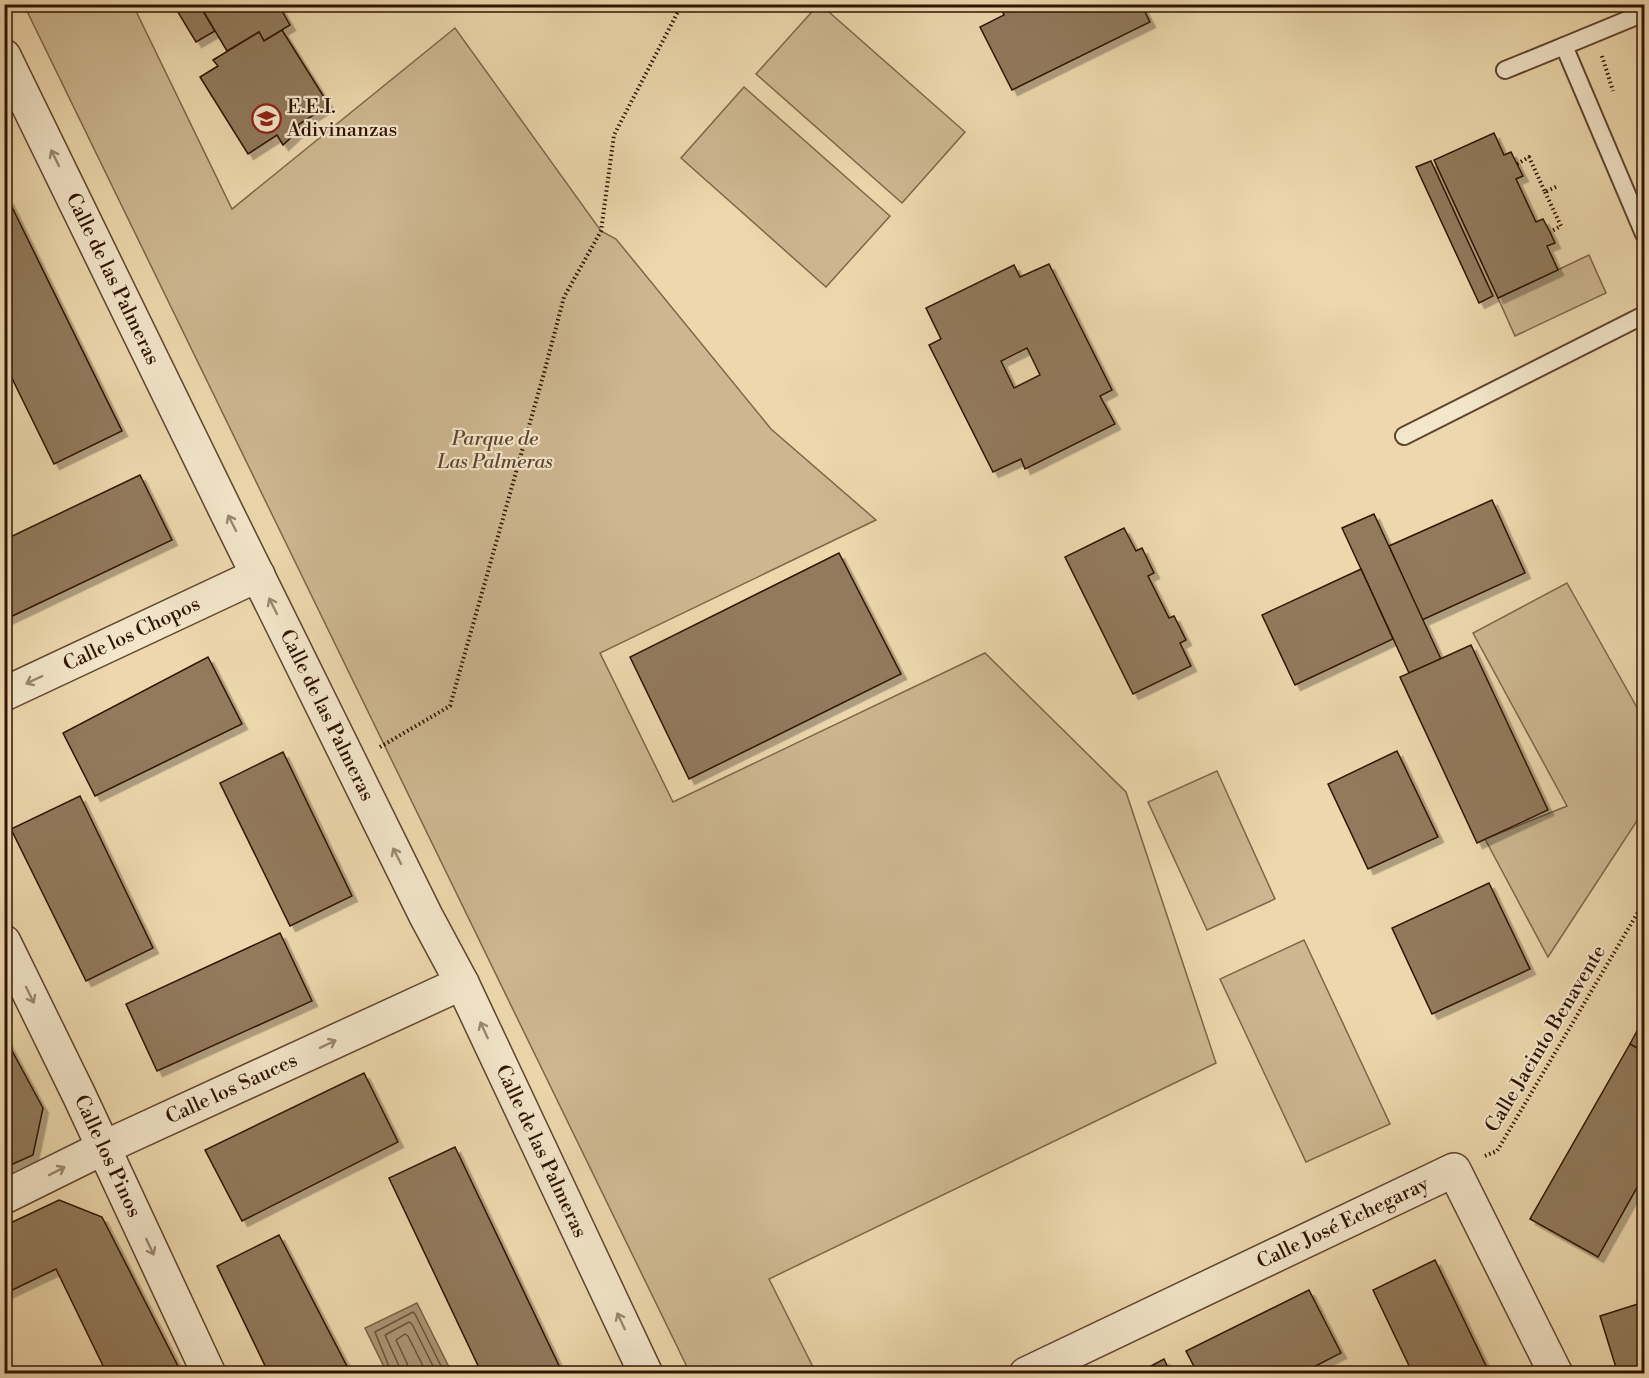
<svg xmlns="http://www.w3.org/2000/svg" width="1649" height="1378" viewBox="0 0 1649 1378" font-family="'Libre Bodoni',serif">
	<defs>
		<filter id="shadow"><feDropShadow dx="5.5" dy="5.5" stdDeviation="0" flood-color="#0004"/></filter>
	</defs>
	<rect width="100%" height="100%" fill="#edd8ae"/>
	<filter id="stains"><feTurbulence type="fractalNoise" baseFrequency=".00333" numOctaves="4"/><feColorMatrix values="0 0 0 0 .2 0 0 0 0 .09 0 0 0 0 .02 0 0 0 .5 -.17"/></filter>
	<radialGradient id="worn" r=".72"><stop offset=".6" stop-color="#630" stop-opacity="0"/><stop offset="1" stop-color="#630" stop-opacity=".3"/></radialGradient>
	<g fill="#cdb791" stroke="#7e664a" stroke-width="1.5">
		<polygon points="24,5 133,5 232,209 455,28 601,231 616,239 771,429 876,520 600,653 673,802 985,653 1126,792 1216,1063 769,1279 816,1373 690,1373"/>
		<polygon points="818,5 821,5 965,132 902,203 756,74"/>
		<polygon points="744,87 890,216 826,287 681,158"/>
		<polygon points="1589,255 1606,293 1515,336 1498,298"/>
		<polygon points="1567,583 1644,720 1644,810 1548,957 1485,839 1567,806 1473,633"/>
		<polygon points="1217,771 1275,899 1207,930 1148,802"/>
		<polygon points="1304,940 1390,1124 1306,1162 1220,979"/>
	</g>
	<polygon fill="#ad9574" stroke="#7b6147" stroke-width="1.5" points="417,1303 452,1373 387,1373 365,1328"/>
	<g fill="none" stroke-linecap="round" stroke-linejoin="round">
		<g stroke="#6e543c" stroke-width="1.5">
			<polyline points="392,1374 375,1332 413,1312 415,1314 445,1374"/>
			<polyline points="400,1374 399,1366 385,1335 409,1322 412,1324 437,1374"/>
			<polyline points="409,1374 407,1363 396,1340 405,1334 408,1336 427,1374"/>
		</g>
	</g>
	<g fill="#927a5c" stroke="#301403" stroke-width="1.5" fill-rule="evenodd" filter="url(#shadow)">
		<polygon points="173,4 199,4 215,31 196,42"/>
		<polygon points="199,4 278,4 290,25 264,41 259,32 227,51"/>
		<polygon points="1004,4 1141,4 1150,22 1012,90 980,27 1004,15 1000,6"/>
		<polygon points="282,30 329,105 298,125 300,129 283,145 277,135 248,154 200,77 218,66 213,60 259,32 264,41"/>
		<polygon points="1494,133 1504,155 1511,152 1523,176 1516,179 1536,222 1543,219 1550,232 1555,243 1547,246 1558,270 1498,298 1434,160"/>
		<polygon points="1431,161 1493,296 1479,303 1416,167"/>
		<polygon points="8,199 122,431 54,464 4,362 4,201"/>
		<path d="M 1049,264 L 1112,390 L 1100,396 L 1115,424 L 1025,469 L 1021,459 L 993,472 L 929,345 L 941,339 L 926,308 L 1014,265 L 1020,277 ZM 1027,348 L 1040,375 L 1014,388 L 1001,361 Z"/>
		<polygon points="140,475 172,540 4,620 4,540"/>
		<polygon points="1492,500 1525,573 1422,620 1389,546"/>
		<polygon points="1374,514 1441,659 1409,673 1342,528"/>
		<polygon points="1124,528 1136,551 1142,548 1154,573 1148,576 1169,618 1174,616 1186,640 1180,643 1191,666 1133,694 1065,557"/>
		<polygon points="839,553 901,674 689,779 630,657"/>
		<polygon points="1361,569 1393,639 1295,685 1262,615"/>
		<polygon points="1471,645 1548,810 1477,843 1400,677"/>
		<polygon points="208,657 242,724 95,796 63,733"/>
		<polygon points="1397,751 1438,837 1368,869 1328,784"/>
		<polygon points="283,752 352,896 290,926 220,783"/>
		<polygon points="80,796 153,948 86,981 11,829"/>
		<polygon points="1489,883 1530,969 1432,1014 1392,928"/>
		<polygon points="280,933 312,1001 157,1071 126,1004"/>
		<polygon points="1644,1018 1644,1052 1630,1044"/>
		<polygon points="4,1036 43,1108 33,1155 4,1168"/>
		<polygon points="1630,1044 1644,1052 1644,1175 1598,1257 1530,1219"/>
		<polygon points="364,1073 398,1142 242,1221 205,1150"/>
		<polygon points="455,1147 563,1374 482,1374 389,1178"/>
		<polygon points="59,1200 102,1217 182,1374 107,1374 56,1269 4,1294 4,1226"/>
		<polygon points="279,1235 351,1374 269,1374 217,1266"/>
		<polygon points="1435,1260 1490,1374 1413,1374 1373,1290"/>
		<polygon points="1309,1290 1341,1353 1300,1374 1198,1374 1186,1351"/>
		<polygon points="1644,1302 1644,1374 1618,1374 1600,1316"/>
		<polygon points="1164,1359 1171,1374 1136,1374"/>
	</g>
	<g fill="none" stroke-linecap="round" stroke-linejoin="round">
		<defs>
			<g id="lane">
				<polyline points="1644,13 1564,46 1644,234"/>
				<polyline points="1505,70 1564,46"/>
				<polyline points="1404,436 1644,315"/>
			</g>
			<g id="street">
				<path id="s1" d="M 4,56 L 225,509 L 426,916 L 462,983 L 646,1374"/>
				<path id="s2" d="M 4,694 L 258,575"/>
				<path id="s3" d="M 4,942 L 79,1095 L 209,1374"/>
				<path id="s4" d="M 4,1197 L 103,1148 L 462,983"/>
				<path id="s5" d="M 1026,1374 L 1454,1170 L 1556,1374"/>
			</g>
		</defs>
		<use href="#lane" stroke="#5f452e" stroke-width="20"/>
		<use href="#street" stroke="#5f452e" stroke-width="36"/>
		<g stroke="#301403" stroke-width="4" stroke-dasharray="1.5 3" stroke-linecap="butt">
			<polyline points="1602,56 1613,91"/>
			<polyline points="1517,164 1529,157 1545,192 1558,186"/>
			<polyline points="1545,192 1561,226 1550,232"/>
			<polyline points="380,747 450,706 544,373 564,297 601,231 614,135 682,4"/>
			<polyline points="1485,1156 1497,1151 1644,902"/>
		</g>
		<use href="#lane" stroke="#f3e6ca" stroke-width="16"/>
		<use href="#street" stroke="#f3e6ca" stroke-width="33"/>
	</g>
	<defs><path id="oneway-shaft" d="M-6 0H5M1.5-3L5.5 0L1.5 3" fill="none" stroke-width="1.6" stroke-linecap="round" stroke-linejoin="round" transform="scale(1.5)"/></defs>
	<g stroke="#9b8870">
		<use href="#oneway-shaft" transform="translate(55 158) rotate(-116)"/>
		<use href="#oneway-shaft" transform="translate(232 523) rotate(-117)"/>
		<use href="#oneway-shaft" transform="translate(273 606) rotate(-116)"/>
		<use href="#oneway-shaft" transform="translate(34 680) rotate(155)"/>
		<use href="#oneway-shaft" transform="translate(397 856) rotate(-117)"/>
		<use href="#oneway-shaft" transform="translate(30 995) rotate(64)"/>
		<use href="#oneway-shaft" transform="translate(484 1030) rotate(-115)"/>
		<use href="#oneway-shaft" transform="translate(328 1044) rotate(-25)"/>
		<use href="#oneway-shaft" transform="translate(57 1171) rotate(-27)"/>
		<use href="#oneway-shaft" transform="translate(150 1247) rotate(65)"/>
		<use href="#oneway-shaft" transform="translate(621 1321) rotate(-115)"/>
	</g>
	<defs>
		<symbol id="school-ring" viewBox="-11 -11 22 22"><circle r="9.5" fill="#f3e6ca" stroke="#8f2418" stroke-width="1.5"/><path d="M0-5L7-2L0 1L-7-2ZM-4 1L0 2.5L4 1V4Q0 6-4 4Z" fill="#8f2418"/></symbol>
	</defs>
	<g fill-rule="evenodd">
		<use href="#school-ring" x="250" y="102" width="33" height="33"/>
	</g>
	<g text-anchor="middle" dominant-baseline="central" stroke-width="4.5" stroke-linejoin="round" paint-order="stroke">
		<g font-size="20" fill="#301403" stroke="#f3e6ca" text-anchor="start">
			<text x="287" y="107">E.E.I.<tspan x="287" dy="23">Adivinanzas</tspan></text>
		</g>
		<g font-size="20" fill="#301403" stroke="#f3e6ca">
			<text stroke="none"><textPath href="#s1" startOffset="248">Calle de las Palmeras</textPath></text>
			<text stroke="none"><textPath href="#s2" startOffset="141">Calle los Chopos</textPath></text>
			<text stroke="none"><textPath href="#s1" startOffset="734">Calle de las Palmeras</textPath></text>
			<text transform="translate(1546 1039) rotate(-59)">Calle Jacinto Benavente</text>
			<text stroke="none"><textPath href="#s4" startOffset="252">Calle los Sauces</textPath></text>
			<text stroke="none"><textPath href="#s1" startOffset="1220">Calle de las Palmeras</textPath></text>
			<text stroke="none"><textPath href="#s3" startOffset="238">Calle los Pinos</textPath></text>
			<text stroke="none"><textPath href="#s5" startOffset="351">Calle José Echegaray</textPath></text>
		</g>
		<g font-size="20" font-style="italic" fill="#5f452e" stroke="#f3e6ca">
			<text x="495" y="439">Parque de<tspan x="495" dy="23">Las Palmeras</tspan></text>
		</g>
	</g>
	<rect width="1649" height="1378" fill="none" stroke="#edd8ae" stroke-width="24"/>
	<rect x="6" y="6" width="1637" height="1366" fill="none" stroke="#301403" stroke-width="3"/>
	<rect x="12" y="12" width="1625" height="1354" fill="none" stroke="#301403" stroke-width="1.5"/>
	<rect width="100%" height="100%" filter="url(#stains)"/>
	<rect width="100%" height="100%" fill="url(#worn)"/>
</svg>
